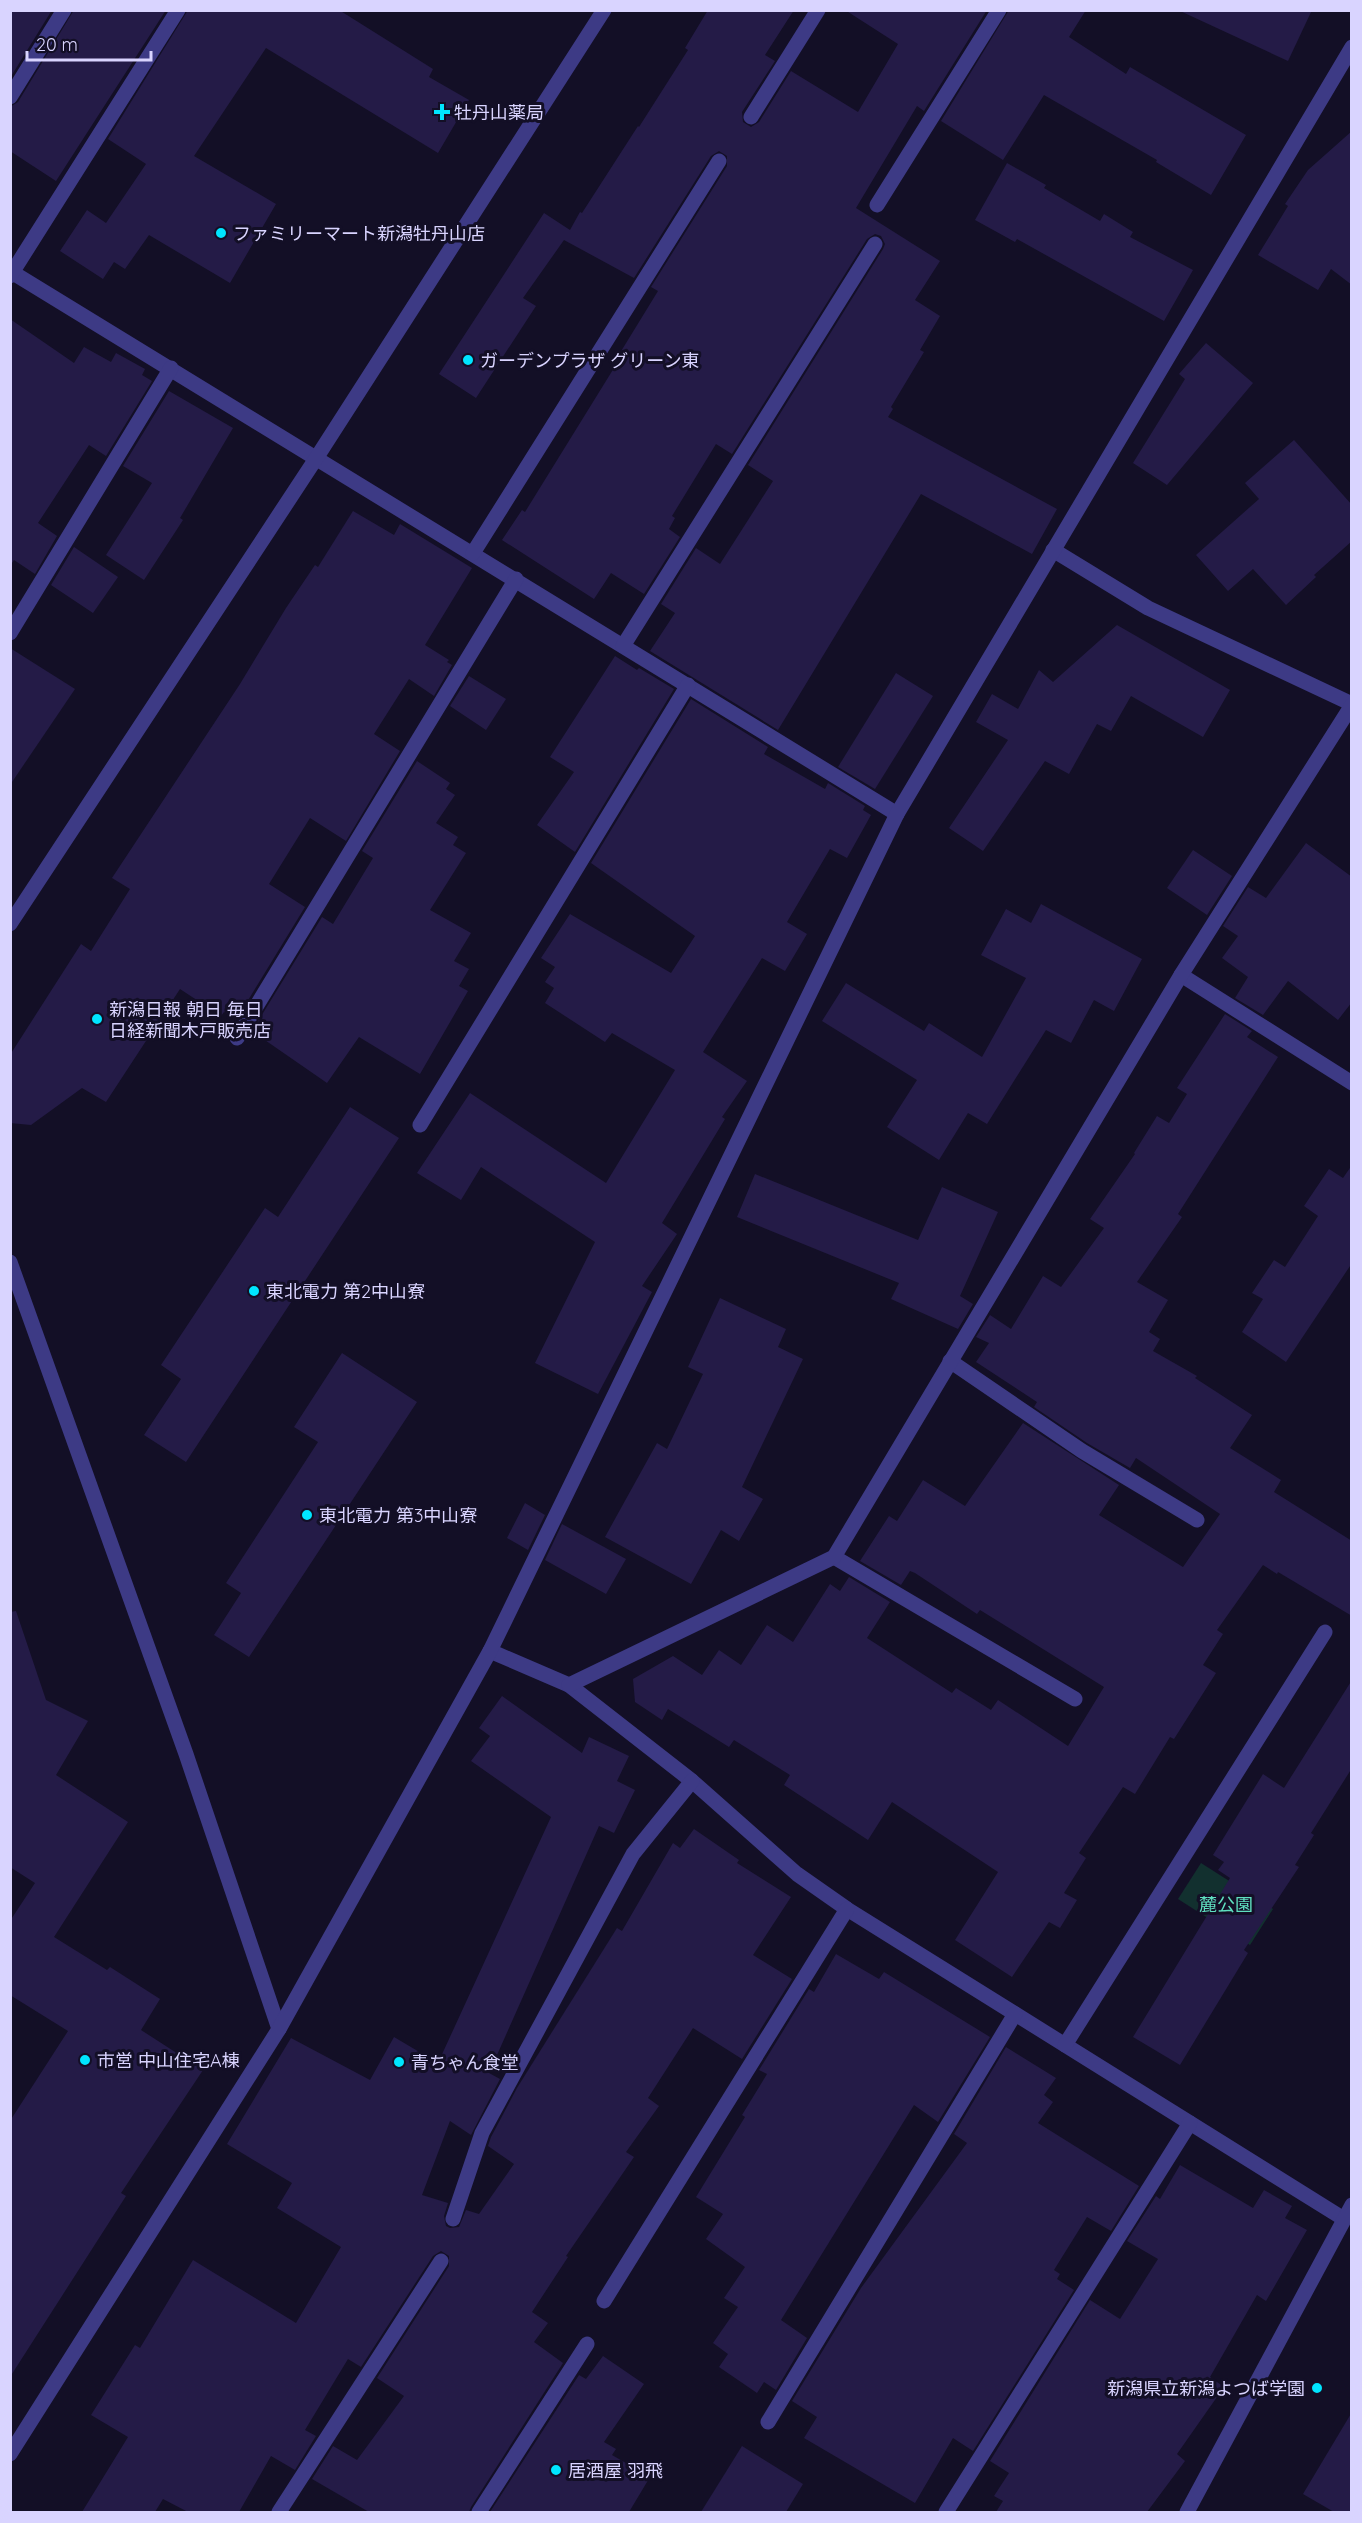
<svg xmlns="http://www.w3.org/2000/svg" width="1362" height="2523" viewBox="0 0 1362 2523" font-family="Quicksand,'Noto Sans JP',sans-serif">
	<rect width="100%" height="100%" fill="#130f26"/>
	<polygon fill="#12302f" points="1201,1863 1273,1909 1250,1945 1178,1899"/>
	<g fill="#241b47">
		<polygon points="10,10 52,10 10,78"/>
		<polygon points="74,10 166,10 56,181 10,151 10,107 18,102"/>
		<polygon points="188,10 339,10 433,69 429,77 469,100 438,153 266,48 194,156 276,204 230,283 149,235 125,269 114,262 103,279 60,251 87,210 106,223 146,164 108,139"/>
		<polygon points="708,10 794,10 765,55 775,61 742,112 743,122 751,127 759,122 791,71 858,112 898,44 845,10 987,10 924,111 917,106 856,208 940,261 915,300 940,316 920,350 924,352 891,407 893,409 888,417 1057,509 1032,554 921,494 778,730 650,651 675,613 661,604 696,548 720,564 773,481 748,465 883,249 885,244 881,236 875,234 867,239 732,454 716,444 672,516 675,518 669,529 680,537 644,594 611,573 594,599 502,540 522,510 525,512 614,368 612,366 658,291 651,287 727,166 727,156 719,151 711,156 634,278 564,240 523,298 536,306 476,398 439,374 544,213 570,230 580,212 582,213 638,126 639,127 688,50 685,48"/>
		<polygon points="1009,10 1086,10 1069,37 1126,74 1130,67 1246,135 1211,195 1156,162 1157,160 1044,95 1003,160 941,121"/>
		<polygon points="1178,10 1312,10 1288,61"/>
		<polygon points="1352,131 1352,285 1331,269 1318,290 1258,255 1288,206 1285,204 1308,170"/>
		<polygon points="1007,163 1046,185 1044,188 1100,221 1104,214 1133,232 1130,237 1193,270 1164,321 1017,239 1015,242 975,220"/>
		<polygon points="10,319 74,363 84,347 111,362 116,353 145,369 142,375 152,381 106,456 89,445 38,523 57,536 35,574 14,560 10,566"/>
		<polygon points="1206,343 1253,383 1167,485 1133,463 1185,379 1179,374"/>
		<polygon points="169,391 233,428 180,518 183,520 144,580 106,555 152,483 123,466"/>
		<polygon points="1294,440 1352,505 1352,541 1314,575 1316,577 1286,605 1253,569 1228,591 1196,555 1259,499 1245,483"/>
		<polygon points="353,511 394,535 400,524 472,568 425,645 449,660 447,662 452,665 434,696 409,679 374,734 400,751 346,841 310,818 269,884 305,907 236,1020 224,1012 221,1016 180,989 106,1102 82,1088 31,1125 10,1123 10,1055 81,944 91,951 130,889 112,878 240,684 286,608 315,565 318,567"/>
		<polygon points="74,547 118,577 93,613 51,585"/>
		<polygon points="1117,625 1230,690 1203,737 1131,696 1111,731 1097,724 1069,774 1045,761 983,851 949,828 1008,740 976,722 992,694 1018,709 1039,670 1053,682"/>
		<polygon points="10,648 75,689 10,785"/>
		<polygon points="615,656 637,670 639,668 674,689 575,852 537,825 574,772 550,757"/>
		<polygon points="896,673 933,696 875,789 838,767"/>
		<polygon points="469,676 506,699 486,730 450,706"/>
		<polygon points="691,699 768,747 764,754 825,789 828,783 865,806 863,810 871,815 847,858 830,849 787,922 807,934 785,971 762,958 703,1052 747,1081 722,1117 725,1119 662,1223 677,1234 642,1286 652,1292 598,1394 535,1363 595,1242 481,1167 461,1200 417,1173 470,1093 606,1183 675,1070 612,1033 605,1042 545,1003 554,988 545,982 555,967 541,958 570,914 671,973 695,936 591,863"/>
		<polygon points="417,761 450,783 446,789 455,795 436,823 458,837 453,845 466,853 430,910 471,933 454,961 469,969 459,986 468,991 420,1074 359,1037 327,1083 252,1031 322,917 333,924 373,858 362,851"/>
		<polygon points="1306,843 1352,877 1352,1002 1338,1020 1288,981 1263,1015 1235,998 1248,977 1222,958 1238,936 1223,926 1248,887 1266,898"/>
		<polygon points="1193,850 1232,876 1207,915 1167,888"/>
		<polygon points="1041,904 1142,959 1114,1011 1094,1000 1071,1043 1046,1030 987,1124 968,1113 939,1160 887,1127 917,1080 822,1021 846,983 924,1031 929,1023 982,1057 1026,978 981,955 1006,909 1031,923"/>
		<polygon points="1225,1014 1252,1031 1247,1037 1278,1057 1178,1214 1182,1217 1137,1282 1168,1300 1149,1332 1160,1339 1153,1351 1197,1376 1195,1378 1252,1415 1230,1448 1281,1480 1274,1492 1352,1541 1352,1616 1278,1572 1277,1574 1263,1565 1217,1630 1223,1634 1203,1665 1216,1673 1174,1739 1170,1737 1135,1794 1123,1787 1079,1853 1086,1858 1064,1893 1077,1900 1060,1928 1049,1922 1012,1977 955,1940 998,1872 892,1802 868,1840 784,1785 790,1775 734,1740 729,1747 668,1709 662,1720 635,1702 633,1679 673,1656 702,1675 719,1650 741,1665 767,1625 793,1642 830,1584 840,1591 849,1577 890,1602 867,1638 952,1693 956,1688 991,1710 998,1700 1068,1746 1104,1687 980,1610 977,1614 915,1573 910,1571 901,1585 860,1561 889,1516 897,1521 923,1480 965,1506 1023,1423 1119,1485 1099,1515 1183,1567 1220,1514 1136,1458 1130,1468 1087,1443 1034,1407 1037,1402 976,1362 989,1343 976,1337 990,1315 1011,1329 1043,1276 1061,1287 1104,1228 1090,1219 1135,1154 1134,1153 1157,1116 1169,1123 1187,1094 1177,1088"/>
		<polygon points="350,1107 399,1138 186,1462 144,1435 181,1379 161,1365 265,1208 278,1217"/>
		<polygon points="1352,1165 1352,1263 1286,1362 1242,1332 1263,1299 1252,1293 1274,1260 1285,1267 1318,1216 1304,1206 1329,1169 1343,1178"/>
		<polygon points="755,1174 918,1240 942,1187 998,1212 960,1296 973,1304 958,1329 891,1299 899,1283 737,1217"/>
		<polygon points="720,1298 786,1329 778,1347 803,1359 742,1487 763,1499 739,1541 721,1530 691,1584 605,1537 657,1443 667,1449 703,1374 688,1367"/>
		<polygon points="342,1353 417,1402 249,1657 214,1635 241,1593 226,1583 318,1442 294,1427"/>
		<polygon points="525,1503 545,1515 528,1550 507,1538"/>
		<polygon points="562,1524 626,1559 606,1594 545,1560"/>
		<polygon points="16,1611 46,1700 88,1721 56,1775 128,1822 54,1937 107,1970 110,1967 160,1999 141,2030 203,2070 121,2193 126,2196 10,2377 10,2121 68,2031 10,1995 10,1921 35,1883 10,1867 10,1612"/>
		<polygon points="1352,1680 1352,1768 1311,1833 1314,1835 1295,1865 1299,1867 1244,1950 1248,1953 1180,2065 1133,2037 1230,1878 1218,1870 1224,1862 1213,1855 1263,1774 1284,1788"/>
		<polygon points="502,1696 582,1753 589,1737 629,1756 617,1781 635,1790 614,1833 599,1826 489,2073 500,2079 471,2135 450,2121 422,2195 448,2203 444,2216 446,2226 450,2228 459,2227 466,2210 479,2214 514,2164 488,2146 491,2137 517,2088 617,1928 622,1931 673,1843 680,1848 694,1829 739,1860 737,1863 791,1897 753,1955 792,1979 742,2059 693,2028 648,2098 659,2106 626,2152 634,2157 566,2256 568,2257 532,2312 548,2323 534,2342 563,2363 471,2507 469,2512 369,2512 312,2479 333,2446 357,2460 404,2396 377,2378 449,2266 449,2256 441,2251 433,2256 361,2367 348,2359 305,2430 316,2436 295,2470 271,2456 239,2512 188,2512 163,2499 155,2512 82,2512 128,2437 91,2415 135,2345 140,2348 193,2260 296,2323 341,2247 277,2208 292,2183 227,2144 291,2038 370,2080 394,2037 438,2063 551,1817 471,1761 490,1736 479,1728"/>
		<polygon points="836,1954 879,1979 884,1972 990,2037 938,2122 914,2105 781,2320 807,2338 776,2390 764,2382 757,2393 719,2367 728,2354 713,2343 738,2307 724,2298 745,2267 706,2239 723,2214 696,2197 745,2117 742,2115 767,2074 759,2070 809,1989 814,1992"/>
		<polygon points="1006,2047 1056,2078 1044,2095 1053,2102 1038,2123 1139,2186 1111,2231 1087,2217 1054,2270 1060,2274 1057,2279 1074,2290 973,2451 953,2438 915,2503 804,2438 817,2417 792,2401 861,2288 967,2143 954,2134"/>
		<polygon points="1180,2165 1253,2208 1264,2190 1292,2206 1285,2218 1307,2230 1266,2301 1257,2295 1210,2377 1224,2387 1177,2454 1185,2461 1147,2512 996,2512 1003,2501 994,2496 1009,2473 990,2461 1090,2300 1120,2319 1158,2259 1127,2241 1156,2196 1160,2199"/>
		<polygon points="603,2356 644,2384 604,2442 616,2449 612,2455 650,2477 629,2512 490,2512 579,2375 586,2379"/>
		<polygon points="1352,2412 1352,2512 1334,2512 1303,2494"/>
		<polygon points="742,2446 803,2484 786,2512 701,2512"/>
	</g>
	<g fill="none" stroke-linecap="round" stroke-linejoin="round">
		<g stroke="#3d3a85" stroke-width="15">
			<polyline points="10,97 64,10"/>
			<polyline points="751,117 818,10"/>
			<polyline points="877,205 999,10"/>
			<polyline points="10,271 897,814"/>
			<polyline points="10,276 178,10"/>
			<polyline points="1053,550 1148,608 1352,704"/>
			<polyline points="473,553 719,161"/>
			<polyline points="10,633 171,368"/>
			<polyline points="623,646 875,244"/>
			<polyline points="10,924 317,457 604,10"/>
			<polyline points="1181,975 1352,1083"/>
			<polyline points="237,1038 516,579"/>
			<polyline points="420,1125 688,685"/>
			<polyline points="10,1262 186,1754 279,2029"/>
			<polyline points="950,1361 1082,1451 1197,1520"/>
			<polyline points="834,1557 1075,1699"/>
			<polyline points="490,1651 569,1685 692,1781 797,1874 847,1909 1344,2219"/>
			<polyline points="569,1685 834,1557 1181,975 1352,705"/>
			<polyline points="1065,2045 1325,1632"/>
			<polyline points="453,2219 482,2133 633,1854 692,1781"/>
			<polyline points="604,2301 847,1909"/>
			<polyline points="768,2422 1015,2014"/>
			<polyline points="10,2454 279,2029 490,1651 897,814 1352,47"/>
			<polyline points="279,2512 441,2261"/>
			<polyline points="479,2512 587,2344"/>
			<polyline points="946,2512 1190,2123"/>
			<polyline points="1187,2512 1352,2205"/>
		</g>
	</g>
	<g fill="#00e5ff" stroke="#130f26" stroke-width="2">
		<path d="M439 103h6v6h6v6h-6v6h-6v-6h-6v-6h6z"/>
		<circle cx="221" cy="233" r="6"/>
		<circle cx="468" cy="360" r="6"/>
		<circle cx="97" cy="1019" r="6"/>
		<circle cx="254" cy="1291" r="6"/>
		<circle cx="307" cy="1515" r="6"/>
		<circle cx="85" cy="2060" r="6"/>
		<circle cx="399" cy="2062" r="6"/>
		<circle cx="1317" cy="2388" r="6"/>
		<circle cx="556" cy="2470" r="6"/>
	</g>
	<g text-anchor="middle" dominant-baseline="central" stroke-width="6" stroke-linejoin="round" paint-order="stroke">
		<g font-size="18" fill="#d9d4ff" stroke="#130f26" text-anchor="start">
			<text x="454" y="112">牡丹山薬局</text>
			<text x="233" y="233">ファミリーマート新潟牡丹山店</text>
			<text x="480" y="360">ガーデンプラザ グリーン東</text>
			<text x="109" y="1009">新潟日報 朝日 毎日<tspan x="109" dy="21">日経新聞木戸販売店</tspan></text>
			<text x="266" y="1291">東北電力 第2中山寮</text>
			<text x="319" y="1515">東北電力 第3中山寮</text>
			<text x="97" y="2060">市営 中山住宅A棟</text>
			<text x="411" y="2062">青ちゃん食堂</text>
			<text x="1305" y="2388" text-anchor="end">新潟県立新潟よつば学園</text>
			<text x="568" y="2470">居酒屋 羽飛</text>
		</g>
		<g font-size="18" fill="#5fe0c0" stroke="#130f26">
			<text x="1226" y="1904">麓公園</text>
		</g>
	</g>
	<rect width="1362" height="2523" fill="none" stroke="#d9d4ff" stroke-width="24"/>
	<path d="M27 51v9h124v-9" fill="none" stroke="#d9d4ff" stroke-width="3"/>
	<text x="36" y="51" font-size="18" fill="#d9d4ff" stroke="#130f26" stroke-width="4.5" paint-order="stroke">20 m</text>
</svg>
